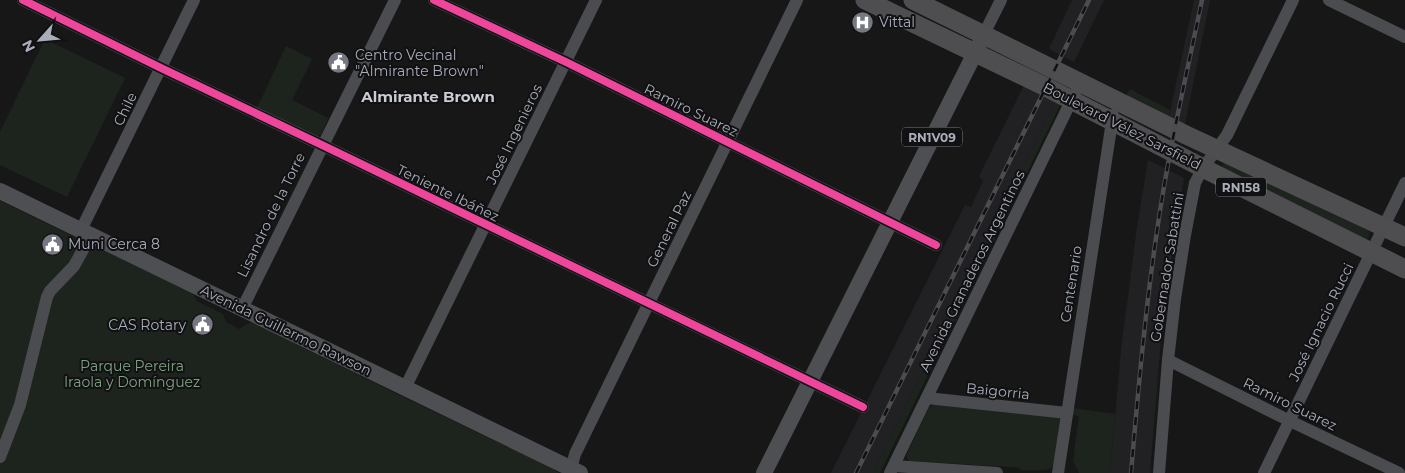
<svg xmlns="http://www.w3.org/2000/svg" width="1405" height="473" viewBox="0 0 1405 473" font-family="Montserrat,sans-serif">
	<rect width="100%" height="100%" fill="#171717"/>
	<g fill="#212123">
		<polygon points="1072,0 1104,0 1074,62 1049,49"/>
		<polygon points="1194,0 1210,0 1184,129 1168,121"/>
		<polygon points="1025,83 1057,99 873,473 831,473 965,205 971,207 983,181 979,176"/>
		<polygon points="1148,160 1184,178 1168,282 1161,339 1150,473 1110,473 1121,350 1136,234"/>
	</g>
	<g fill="#1d241e">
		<polygon points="45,39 125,78 67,197 0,165 0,132"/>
		<polygon points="286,46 312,59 292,100 328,118 321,135 317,136 257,108"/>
		<polygon points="1130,89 1170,110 1168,121 1126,96"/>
		<polygon points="1057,99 1061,103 880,473 873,473"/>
		<polygon points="1224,162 1369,231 1369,236 1367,240 1221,168"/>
		<polygon points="0,201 79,239 81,242 49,298 92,246 95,246 193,293 197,301 223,314 226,322 239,329 251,322 395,393 550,467 559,473 0,473"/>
		<path d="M 935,404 L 1060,418 L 1055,461 C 1054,463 1052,467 1051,468 C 1046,471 1027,471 1022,470 C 1017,468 1018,467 1011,467 L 909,461 L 906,456 L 929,408 Z"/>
		<polygon points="1073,408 1115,414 1110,473 1079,473 1073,461 1079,416 1072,415"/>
	</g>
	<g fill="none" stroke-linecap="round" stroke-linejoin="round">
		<g stroke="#4b4c50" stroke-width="12">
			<polyline points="23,0 161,68 322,145 863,407"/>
			<polyline points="434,0 566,62 936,245"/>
			<polyline points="1329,0 1405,37"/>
			<polyline points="984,34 1001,0"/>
			<polyline points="81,230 194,0"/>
			<polyline points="242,309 395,0"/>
			<polyline points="1168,360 1290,421 1399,473"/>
			<polyline points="405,388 596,0"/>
			<polyline points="927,398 1067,413"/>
			<polyline points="0,457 20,405 47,297 50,291 74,266 91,235"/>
			<polyline points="894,466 997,473"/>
			<polyline points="570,473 575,454 797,0"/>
			<polyline points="890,473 1075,93"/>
			<polyline points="1058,473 1113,115"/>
			<polyline points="1159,473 1168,360 1175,299 1185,235 1195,183 1203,168 1227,135 1293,0"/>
			<polyline points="1264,473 1405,183"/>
		</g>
		<g stroke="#4d4f52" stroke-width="16">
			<polyline points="0,191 580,473"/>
			<polyline points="764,473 980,43"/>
		</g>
		<g stroke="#4e4e51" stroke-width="19">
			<polyline points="865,0 1046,87 1203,168 1405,269"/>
			<polyline points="913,0 1186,135 1405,237"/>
		</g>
		<defs>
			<g id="rail">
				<polyline points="856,473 1089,0"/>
				<path d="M 1131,473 C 1138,392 1145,312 1157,231 C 1168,153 1186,77 1202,0"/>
			</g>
		</defs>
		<use href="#rail" stroke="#4b4c4f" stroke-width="4.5"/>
		<use href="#rail" stroke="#111113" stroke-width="2.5" stroke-dasharray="8" stroke-linecap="butt"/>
		<defs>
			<g id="cycleway">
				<polyline points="23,0 161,68 322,145 863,407"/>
				<polyline points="434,0 566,62 936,245"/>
			</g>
		</defs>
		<use href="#cycleway" stroke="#111113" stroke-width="11"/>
		<use href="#cycleway" stroke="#ed469a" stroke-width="8"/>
	</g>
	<defs>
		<symbol id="hospital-disc" viewBox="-11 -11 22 22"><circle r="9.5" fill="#757880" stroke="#111113"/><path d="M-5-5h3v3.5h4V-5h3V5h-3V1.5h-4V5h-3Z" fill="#fff"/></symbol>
		<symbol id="civic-disc" viewBox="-11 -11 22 22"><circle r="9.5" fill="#757880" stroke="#111113"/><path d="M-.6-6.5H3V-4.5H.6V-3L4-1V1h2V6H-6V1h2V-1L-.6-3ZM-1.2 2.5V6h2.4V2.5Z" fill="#fff"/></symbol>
	</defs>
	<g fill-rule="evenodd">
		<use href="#hospital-disc" x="850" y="10" width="25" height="25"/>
		<use href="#civic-disc" x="326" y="50" width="25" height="25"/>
		<use href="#civic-disc" x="40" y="232" width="25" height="25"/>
		<use href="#civic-disc" x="190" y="312" width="25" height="25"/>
	</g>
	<g text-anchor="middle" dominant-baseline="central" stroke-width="4" stroke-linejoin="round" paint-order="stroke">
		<g fill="#111113" stroke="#7b7e86" stroke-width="1">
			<rect x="902" y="127.5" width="60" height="19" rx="4"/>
			<rect x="1216" y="177.5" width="50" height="19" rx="4"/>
		</g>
		<g font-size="12" font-weight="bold" fill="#a8adb8">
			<text x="932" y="137">RN1V09</text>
			<text x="1241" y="187">RN158</text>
		</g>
		<g font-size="14" fill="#a8adb8" stroke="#111113" text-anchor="start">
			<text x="879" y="22">Vittal</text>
			<text x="355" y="55">Centro Vecinal<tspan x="355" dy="16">"Almirante Brown"</tspan></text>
			<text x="68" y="244">Muni Cerca 8</text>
			<text x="186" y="325" text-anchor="end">CAS Rotary</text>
		</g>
		<g font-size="14" fill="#a8adb8" stroke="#111113">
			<text transform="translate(125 109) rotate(-64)">Chile</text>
			<text transform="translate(691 110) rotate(26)">Ramiro Suarez</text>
			<text transform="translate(1122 126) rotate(27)">Boulevard Vélez Sarsfield</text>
			<text transform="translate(514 134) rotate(-64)">José Ingenieros</text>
			<text transform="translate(448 193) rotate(26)">Teniente Ibáñez</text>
			<text transform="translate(271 215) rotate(-64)">Lisandro de la Torre</text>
			<text transform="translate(669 229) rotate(-64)">General Paz</text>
			<text transform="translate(1167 267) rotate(-81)">Gobernador Sabattini</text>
			<text transform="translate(972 271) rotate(-64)">Avenida Granaderos Argentinos</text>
			<text transform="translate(1071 284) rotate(-81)">Centenario</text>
			<text transform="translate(1321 322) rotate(-64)">José Ignacio Rucci</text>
			<text transform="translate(286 330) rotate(26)">Avenida Guillermo Rawson</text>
			<text transform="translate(998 391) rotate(6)">Baigorria</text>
			<text transform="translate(1290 404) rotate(26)">Ramiro Suarez</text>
		</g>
		<g font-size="14" fill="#7fa381" stroke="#111113">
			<text x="132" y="366">Parque Pereira<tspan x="132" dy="16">Iraola y Domínguez</tspan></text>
		</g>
		<g font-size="15" font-weight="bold" fill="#c9ccd4" stroke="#111113">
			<text x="428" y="96">Almirante Brown</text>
		</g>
	</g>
	<g transform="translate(40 40) rotate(243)" stroke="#111113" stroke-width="4" paint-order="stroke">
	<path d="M0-4L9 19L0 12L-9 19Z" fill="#a8adb8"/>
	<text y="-8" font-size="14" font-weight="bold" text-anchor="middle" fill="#a8adb8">N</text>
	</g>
</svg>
